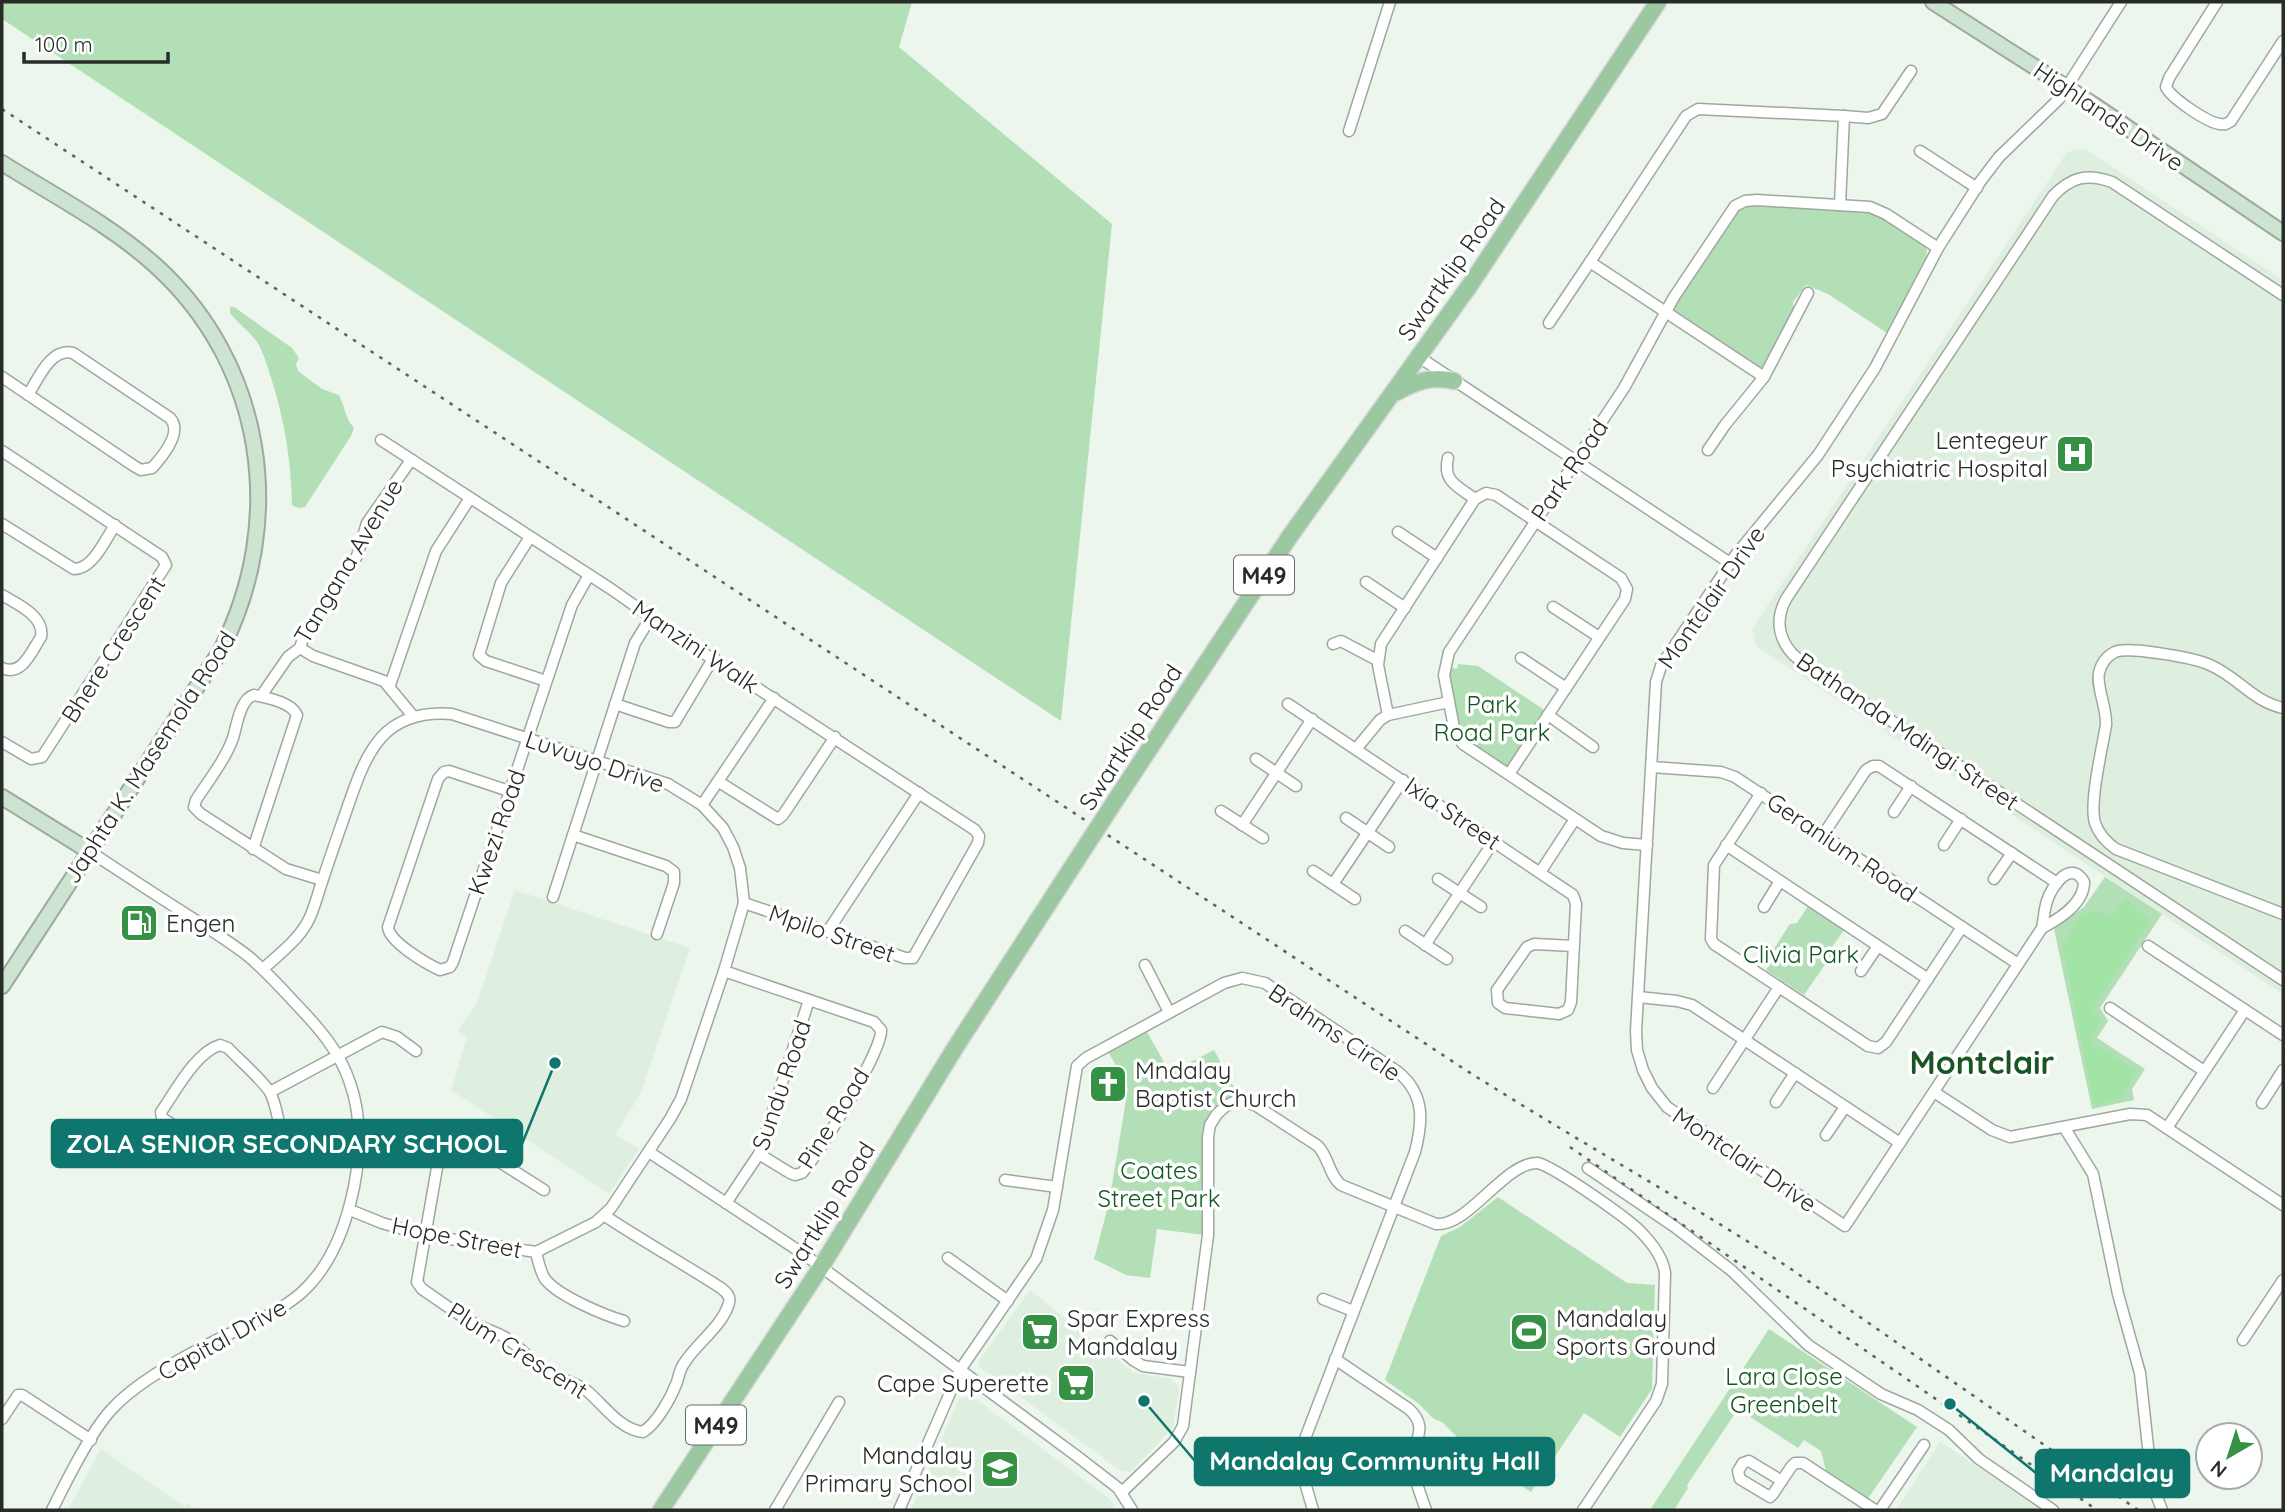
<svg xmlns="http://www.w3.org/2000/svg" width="2285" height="1512" viewBox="0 0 2285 1512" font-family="Quicksand,sans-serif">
	<rect width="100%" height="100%" fill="#ecf6ec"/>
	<g fill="#deefdf">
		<polygon points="2084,148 2283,280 2283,994 1756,646 1752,629 2067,152"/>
		<polygon points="515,890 690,948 640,1095 615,1134 639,1149 609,1194 451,1090 467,1037 458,1030 477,1003"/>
		<polygon points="1030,1290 1134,1373 1172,1379 1179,1387 1173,1428 1130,1472 1121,1471 980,1367 978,1362"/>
		<polygon points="970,1395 1106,1496 1114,1505 1112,1510 911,1510 959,1399"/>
		<polygon points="1940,1442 2044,1510 1898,1510 1897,1508"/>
		<polygon points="101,1449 185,1507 188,1504 197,1510 68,1510"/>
	</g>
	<g fill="#b2dfb5">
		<polygon points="2,2 912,2 899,47 1112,224 1061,721 2,19"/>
		<polygon points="1754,204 1868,211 1881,216 1923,244 1927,250 1926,257 1887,333 1828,294 1806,285 1793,302 1794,310 1766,365 1759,368 1677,314 1674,310 1675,303 1736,211 1745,206"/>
		<path d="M 230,307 L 234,307 L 292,348 L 299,358 L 296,364 L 298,371 L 322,389 L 339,395 C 345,407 345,418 354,428 L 351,436 L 305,507 L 298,508 L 292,505 C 291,462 285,422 272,381 C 268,369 265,357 259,345 C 252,333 238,324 230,313 Z"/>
		<polygon points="1458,664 1478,666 1546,711 1510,765 1504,767 1468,743 1459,732 1447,667 1457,669"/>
		<polygon points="2105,877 2162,914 2100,1008 2108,1021 2097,1038 2145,1069 2132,1089 2134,1100 2092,1109 2054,929 2084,907"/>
		<polygon points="1808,906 1844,930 1832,947 1833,953 1804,995 1766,970 1770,964 1766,961 1790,924 1797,923"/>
		<path d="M 1146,1030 L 1170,1073 L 1214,1050 L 1238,1095 C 1222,1101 1208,1111 1204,1128 L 1204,1235 L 1157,1229 L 1150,1278 L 1126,1275 L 1094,1259 L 1109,1203 L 1128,1088 L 1108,1051 Z"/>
		<polygon points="1498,1197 1627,1283 1655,1285 1652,1389 1620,1437 1584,1413 1531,1492 1478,1458 1442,1422 1434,1419 1419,1404 1385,1380 1441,1236 1460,1227"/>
		<polygon points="1769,1329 1917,1427 1867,1500 1827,1475 1821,1451 1804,1440 1798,1448 1738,1409 1687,1485 1688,1488 1674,1510 1650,1510"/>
	</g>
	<polygon fill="#a1e4a6" points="2126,899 2150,921 2092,1009 2102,1020 2091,1036 2093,1044 2137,1070 2123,1097 2094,1106 2063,945 2081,916 2096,909 2111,918"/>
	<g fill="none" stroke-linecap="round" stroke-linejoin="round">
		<defs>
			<g id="street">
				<path d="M 2217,2 L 2169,78 L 2166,87 C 2171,98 2208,123 2220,124 C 2226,125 2226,124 2231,121 L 2283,41"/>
				<polyline points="1844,116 1868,118 1882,114 1911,71"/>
				<polyline points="1349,131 1390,2"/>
				<polyline points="1920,151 1977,188"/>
				<path d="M 2283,295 L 2112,182 C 2087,173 2071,177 2053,196 L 1786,599 C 1774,621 1779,643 1798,659 L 2283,980"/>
				<polyline points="1549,323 1590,262"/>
				<polyline points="1419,357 1730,563"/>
				<path d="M 2,377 L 134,466 L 141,470 L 152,468 C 163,456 183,432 170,418 L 73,353 C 51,347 38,379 28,395"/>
				<polyline points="1764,377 1590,262 1686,116 1698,109 1844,116 1840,205"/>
				<polyline points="381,440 611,589 685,641 975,830 979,836 978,843 913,958 905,958 744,903"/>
				<polyline points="1708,450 1725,425 1764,377 1808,293"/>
				<polyline points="2,451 162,557 166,565 42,757 31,759 2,742"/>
				<path d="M 1448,458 C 1442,482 1459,487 1475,499"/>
				<path d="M 2,524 L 74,569 C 93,569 105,540 115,525"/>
				<polyline points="1398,532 1437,558"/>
				<polyline points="530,537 501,583 479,655 486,661 546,681"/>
				<polyline points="1366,582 1405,608"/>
				<path d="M 2,595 C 17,604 45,616 41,637 C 31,652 22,677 2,668"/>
				<polyline points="1553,607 1599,637"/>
				<polyline points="1333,644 1341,641 1377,660"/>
				<polyline points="300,648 313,656 384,681 413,716"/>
				<polyline points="1521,658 1566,688"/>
				<polyline points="390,685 436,551 470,498"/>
				<polyline points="261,696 288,657 300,648 304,635 357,556 367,523 411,460"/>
				<polyline points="615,704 669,722 675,722 714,657"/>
				<polyline points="1288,704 1573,895 1576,904 1571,1002 1568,1010 1559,1014 1505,1008 1498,1003 1497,990 1527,947 1534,944 1574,946"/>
				<path d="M 2283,708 C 2252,701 2238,677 2210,665 C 2195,658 2129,646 2115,652 C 2107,656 2101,664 2099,673 C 2096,686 2107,708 2106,725 C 2102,749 2089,803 2095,823 C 2099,835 2106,842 2116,849 L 2283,914"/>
				<polyline points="1388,715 1378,665 1381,644 1475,499 1486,493 1496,495 1621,578 1627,589 1625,599 1509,774"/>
				<polyline points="1548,715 1593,747"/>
				<polyline points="1356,749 1380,720 1388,715 1449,702"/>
				<polyline points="1256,759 1296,786"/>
				<polyline points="1652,767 1721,772 1735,777 2018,964"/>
				<polyline points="719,782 778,819 783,815 835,737"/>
				<path d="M 509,791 L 449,771 L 444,772 L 438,779 L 388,927 C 389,942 427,964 440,970 L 450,967 L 453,962 L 572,605 L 589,575"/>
				<polyline points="1761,793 1714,865 1711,939 1714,944 1868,1046 1878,1048 1886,1042 1962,927"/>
				<polyline points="702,805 774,698"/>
				<polyline points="1221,811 1263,838"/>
				<polyline points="1894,812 1911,786"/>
				<polyline points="1346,818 1389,847"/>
				<polyline points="1242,825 1312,719"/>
				<polyline points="573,835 666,866 674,872 674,883 657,934"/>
				<polyline points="1823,835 1866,770 1873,766 1879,766 2057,883"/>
				<polyline points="1647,845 1623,843 1601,836 1463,744 1455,733 1444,675 1449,652 1624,388 1674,297 1735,206 1745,201 1757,200 1870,207 1886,214 1938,248"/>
				<polyline points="1726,845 1928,979"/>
				<polyline points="1944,845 1961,819"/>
				<path d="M 253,849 L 297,715 C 291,702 268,698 254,695 C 240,699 237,725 233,738 C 225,760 209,780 196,800 L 194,807 L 201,814 L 286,869 L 322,880"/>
				<polyline points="1313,871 1355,899"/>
				<polyline points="1541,871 1575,819"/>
				<polyline points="1438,879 1481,907"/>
				<polyline points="1994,879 2012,853"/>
				<polyline points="1333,884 1403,780"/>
				<polyline points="553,897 635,643 651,617"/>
				<polyline points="1764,907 1780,881"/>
				<path d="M 2042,928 C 2059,919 2084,904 2084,882 C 2071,859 2052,885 2047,901 C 2044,910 2044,919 2042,928 L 1845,1226 L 1667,1107 L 1652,1088 L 1643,1070 L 1637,1050 L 1636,1031 L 1656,682 L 1661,666 L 1735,556 L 1818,455 L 1875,368 L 1938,248 L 1980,182 L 1999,157 L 2059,99 L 2121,2"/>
				<polyline points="828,931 919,793"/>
				<polyline points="1405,931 1447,959"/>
				<polyline points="1425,945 1494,841"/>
				<polyline points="2148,946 2283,1035"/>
				<polyline points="1145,965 1169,1012"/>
				<path d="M 263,969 C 278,955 297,941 307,923 C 314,911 317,896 322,882 C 330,857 339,832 348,806 C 367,750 384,709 452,714 L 668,784 L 702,805 L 723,828 L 733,847 L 740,868 L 744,903 L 724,971 L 681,1099 L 670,1119 L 611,1208 L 596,1222 L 536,1252 L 424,1235 L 382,1223 L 350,1210"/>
				<path d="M 724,971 L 874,1022 L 881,1030 C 883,1050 818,1155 802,1173 L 795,1175 L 790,1173 L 759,1154"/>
				<polyline points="1861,971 1878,946"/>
				<polyline points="1638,997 1677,1001 1692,1005 1900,1143"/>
				<polyline points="2110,1008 2204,1071"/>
				<path d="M 220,1045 L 228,1048 C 238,1059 266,1083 271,1094 C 277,1109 286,1146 275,1159 L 209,1148 L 162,1118 L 161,1112 C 175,1092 196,1052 220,1045 Z"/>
				<polyline points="1713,1088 1779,987"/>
				<polyline points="270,1092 382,1032 397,1037 416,1051"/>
				<polyline points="1934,1092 1992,1130 2010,1137 2130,1114 2147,1115 2283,1205"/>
				<polyline points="1776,1102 1795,1073"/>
				<polyline points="2262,1103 2283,1070"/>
				<polyline points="2064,1127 2093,1174 2118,1294 2140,1373 2152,1484 2162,1510"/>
				<polyline points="2167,1128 2245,1010"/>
				<polyline points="1826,1135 1845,1107"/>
				<polyline points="649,1152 805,1255 1078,1457 1118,1488 1132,1510"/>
				<polyline points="1588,1168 1675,1227 1732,1271 1808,1345 1881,1394 1918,1410 1949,1430 1979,1459 2053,1510"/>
				<polyline points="1005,1180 1057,1187"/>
				<path d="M 544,1190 L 465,1140 L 451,1135 L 443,1139 L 441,1145 L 417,1282 L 422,1289 C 440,1301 458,1315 477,1325 C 487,1330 497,1332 506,1338 C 522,1348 532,1363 548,1372 C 561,1380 575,1382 587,1391 C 603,1404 620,1430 643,1432 C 657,1423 671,1398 677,1382 C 679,1375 680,1368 685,1362 C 697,1343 720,1328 728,1306 C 732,1297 727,1293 721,1288 C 682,1263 643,1241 605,1216"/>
				<polyline points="726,1203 759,1154 809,1000"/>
				<path d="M 536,1252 C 538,1261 540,1271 545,1279 C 558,1296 604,1315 624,1321"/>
				<polyline points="948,1258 1008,1301"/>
				<polyline points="1323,1299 1353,1311"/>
				<polyline points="2243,1340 2283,1280"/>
				<polyline points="1110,1341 1133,1360 1143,1366 1190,1372"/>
				<path d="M 1335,1359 L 1409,1409 C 1432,1430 1409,1443 1413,1467 C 1415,1481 1421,1496 1426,1510"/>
				<polyline points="2,1419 18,1395 22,1395 91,1440"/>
				<polyline points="1782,1481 1749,1461 1743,1463 1738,1471 1740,1479 1770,1497 1773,1494 1791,1467 1795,1463 1803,1463 1875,1510"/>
				<path d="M 1122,1492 L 1174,1442 L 1183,1426 L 1208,1235 L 1208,1137 L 1210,1125 L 1217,1114 L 1226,1106 L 1235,1101 L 1241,1101 L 1255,1105 L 1318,1146 C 1329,1158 1329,1175 1341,1185 L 1436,1224 C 1470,1226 1504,1162 1538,1163 C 1556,1168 1626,1217 1640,1231 C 1651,1242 1663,1258 1665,1273 L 1662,1384 L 1656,1401 L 1583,1510"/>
				<path d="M 52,1510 C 66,1482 90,1433 111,1410 C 134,1384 176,1361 207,1345 C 237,1329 274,1316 300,1294 C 331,1267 346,1226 354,1187 C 361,1151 362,1117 350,1083 C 340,1052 319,1028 297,1005 C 281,988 266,971 248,956 C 226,939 201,924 178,909 C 148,890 118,870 89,851"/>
				<polyline points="775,1510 839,1402"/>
				<path d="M 899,1510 L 960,1370 L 1036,1259 L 1053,1210 L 1077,1066 L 1086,1058 L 1224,983 L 1242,978 L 1265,983 L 1398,1072 C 1425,1094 1423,1121 1415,1152 L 1301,1449 L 1299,1462 L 1313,1510"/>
				<polyline points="1880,1510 1924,1445"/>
			</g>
			<g id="secondary">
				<polyline points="1933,2 2091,103 2283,233"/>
				<path d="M 2,163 C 53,195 111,225 156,266 C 265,365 287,521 221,650 L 2,986"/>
				<polyline points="2,797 89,851"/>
			</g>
			<g id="primary">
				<path d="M 1397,392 C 1417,381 1432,376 1454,381"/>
				<polyline points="1117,798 1290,536 1470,285 1658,2"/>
				<polyline points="661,1510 821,1267 955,1048 1078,858"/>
			</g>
		</defs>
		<use href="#street" stroke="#9fa89f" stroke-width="13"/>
		<use href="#secondary" stroke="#9fa89f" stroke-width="18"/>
		<use href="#primary" stroke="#d4d5d4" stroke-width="19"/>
		<use href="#street" stroke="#fff" stroke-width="10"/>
		<use href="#secondary" stroke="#cde4d0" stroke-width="14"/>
		<use href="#primary" stroke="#9bc8a1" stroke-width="16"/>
		<g stroke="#5d635d" stroke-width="2.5" stroke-dasharray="3.5 7" stroke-linecap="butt">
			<path d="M 2,109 L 1461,1067 C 1569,1136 1681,1198 1788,1267 L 2138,1510"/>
			<polyline points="1570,1147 2097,1510"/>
		</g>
		<defs>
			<polyline id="primary-bridge" points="1078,858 1117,798"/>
		</defs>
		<use href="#primary-bridge" stroke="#d4d5d4" stroke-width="19" stroke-linecap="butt"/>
		<use href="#primary-bridge" stroke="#9bc8a1" stroke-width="16"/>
	</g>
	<defs>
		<symbol id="hospital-square" viewBox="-11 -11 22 22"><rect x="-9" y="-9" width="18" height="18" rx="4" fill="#359244" stroke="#fff"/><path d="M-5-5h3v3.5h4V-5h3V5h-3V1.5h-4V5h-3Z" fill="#fff"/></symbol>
		<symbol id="fuel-square" viewBox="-11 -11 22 22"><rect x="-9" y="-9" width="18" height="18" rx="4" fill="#359244" stroke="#fff"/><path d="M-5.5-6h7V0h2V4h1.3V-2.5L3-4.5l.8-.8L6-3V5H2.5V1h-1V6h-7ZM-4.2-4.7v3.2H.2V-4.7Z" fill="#fff"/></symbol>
		<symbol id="church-square" viewBox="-11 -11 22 22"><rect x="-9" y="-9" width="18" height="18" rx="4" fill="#359244" stroke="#fff"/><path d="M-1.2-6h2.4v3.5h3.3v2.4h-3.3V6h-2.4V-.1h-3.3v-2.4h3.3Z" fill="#fff"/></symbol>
		<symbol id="supermarket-square" viewBox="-11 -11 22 22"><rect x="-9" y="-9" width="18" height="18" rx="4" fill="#359244" stroke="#fff"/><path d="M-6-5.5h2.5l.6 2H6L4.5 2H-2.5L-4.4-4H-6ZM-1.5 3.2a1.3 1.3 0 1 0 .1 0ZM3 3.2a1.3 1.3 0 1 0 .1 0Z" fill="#fff"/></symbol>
		<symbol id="stadium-square" viewBox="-11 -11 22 22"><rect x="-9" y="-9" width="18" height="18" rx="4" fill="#359244" stroke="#fff"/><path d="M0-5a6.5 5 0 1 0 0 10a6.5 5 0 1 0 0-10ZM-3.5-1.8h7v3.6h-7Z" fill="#fff"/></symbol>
		<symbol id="school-square" viewBox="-11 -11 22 22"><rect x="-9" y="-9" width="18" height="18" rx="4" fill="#359244" stroke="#fff"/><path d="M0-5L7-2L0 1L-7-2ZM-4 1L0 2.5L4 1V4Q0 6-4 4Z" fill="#fff"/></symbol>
	</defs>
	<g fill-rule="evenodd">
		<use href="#hospital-square" x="2053" y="432" width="44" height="44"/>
		<use href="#fuel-square" x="117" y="901" width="44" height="44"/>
		<use href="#church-square" x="1086" y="1062" width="44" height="44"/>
		<use href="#supermarket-square" x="1018" y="1310" width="44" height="44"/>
		<use href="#stadium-square" x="1507" y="1310" width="44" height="44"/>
		<use href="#supermarket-square" x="1054" y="1361" width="44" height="44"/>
		<use href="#school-square" x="978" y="1447" width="44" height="44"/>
	</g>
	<g text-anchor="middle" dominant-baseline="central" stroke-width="7" stroke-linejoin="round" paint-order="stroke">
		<g fill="#fff" stroke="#686b68" stroke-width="2">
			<rect x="1234" y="555.5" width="60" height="39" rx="5"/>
			<rect x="686" y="1405.5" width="60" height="39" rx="5"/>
		</g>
		<g font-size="23" font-weight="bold" fill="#282c28">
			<text x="1264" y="575">M49</text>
			<text x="716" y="1425">M49</text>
		</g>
		<g font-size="24" fill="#282c28" stroke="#fff">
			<text transform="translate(2109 116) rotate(34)">Highlands Drive</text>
			<text transform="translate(1451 269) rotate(-55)">Swartklip Road</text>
			<text transform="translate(1569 470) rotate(-56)">Park Road</text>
			<text transform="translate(348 561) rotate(-59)">Tangana Avenue</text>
			<text transform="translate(1711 597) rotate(-55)">Montclair Drive</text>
			<text transform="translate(696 646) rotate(34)">Manzini Walk</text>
			<text transform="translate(113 649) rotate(-57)">Bhere Crescent</text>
			<text transform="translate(1908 731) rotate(34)">Bathanda Mdingi Street</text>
			<text transform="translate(1130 737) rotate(-57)">Swartklip Road</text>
			<text transform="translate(149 757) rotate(-57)">Japhta K. Masemola Road</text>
			<text transform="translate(595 761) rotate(19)">Luvuyo Drive</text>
			<text transform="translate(1453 813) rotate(34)">Ixia Street</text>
			<text transform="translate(496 832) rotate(-71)">Kwezi Road</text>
			<text transform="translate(1842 847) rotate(34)">Geranium Road</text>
			<text transform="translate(832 933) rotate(19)">Mpilo Street</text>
			<text transform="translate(1335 1032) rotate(34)">Brahms Circle</text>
			<text transform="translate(781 1085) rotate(-71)">Sundu Road</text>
			<text transform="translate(833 1118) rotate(-58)">Pine Road</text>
			<text transform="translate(1745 1159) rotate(34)">Montclair Drive</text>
			<text transform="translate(824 1215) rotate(-58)">Swartklip Road</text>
			<text transform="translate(457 1237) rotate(11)">Hope Street</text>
			<text transform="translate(222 1339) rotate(-29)">Capital Drive</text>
			<text transform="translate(518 1350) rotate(32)">Plum Crescent</text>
		</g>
		<g font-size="24" fill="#282c28" stroke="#fff" text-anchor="start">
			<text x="2048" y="440" text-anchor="end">Lentegeur<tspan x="2048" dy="28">Psychiatric Hospital</tspan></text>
			<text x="166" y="923">Engen</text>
			<text x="1135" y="1070">Mndalay<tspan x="1135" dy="28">Baptist Church</tspan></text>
			<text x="1067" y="1318">Spar Express<tspan x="1067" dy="28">Mandalay</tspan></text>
			<text x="1556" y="1318">Mandalay<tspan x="1556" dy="28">Sports Ground</tspan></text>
			<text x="1049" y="1383" text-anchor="end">Cape Superette</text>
			<text x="973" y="1455" text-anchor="end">Mandalay<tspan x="973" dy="28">Primary School</tspan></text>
		</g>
		<g font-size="24" fill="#105820" stroke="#fff">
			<text x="1492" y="704">Park<tspan x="1492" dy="28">Road Park</tspan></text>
			<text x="1801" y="954">Clivia Park</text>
			<text x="1159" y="1170">Coates<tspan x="1159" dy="28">Street Park</tspan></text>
			<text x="1784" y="1376">Lara Close<tspan x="1784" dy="28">Greenbelt</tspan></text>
		</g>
		<g font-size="32" font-weight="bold" fill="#1a5624" stroke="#fff">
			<text x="1982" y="1062">Montclair</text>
		</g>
	</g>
	<path fill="none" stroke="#0f766e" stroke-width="2.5" d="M555 1063L522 1144M1144 1401L1195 1461M1950 1404L2036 1473"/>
	<g fill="#0f766e" stroke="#fff" stroke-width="2.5">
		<circle cx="555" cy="1063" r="7"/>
		<circle cx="1144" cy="1401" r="7"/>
		<circle cx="1950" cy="1404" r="7"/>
	</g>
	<g fill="#0f766e" stroke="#0f766e" stroke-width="2.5">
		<rect x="52" y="1120" width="470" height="47" rx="7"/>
		<rect x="1195" y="1438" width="359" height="47" rx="7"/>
		<rect x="2036" y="1450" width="153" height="47" rx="7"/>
	</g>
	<g font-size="26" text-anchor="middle" font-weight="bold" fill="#fff">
		<text x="287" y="1153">ZOLA SENIOR SECONDARY SCHOOL</text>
		<text x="1375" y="1470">Mandalay Community Hall</text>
		<text x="2112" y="1482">Mandalay</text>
	</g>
	<rect width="2285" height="1512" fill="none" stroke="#282c28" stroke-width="7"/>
	<g transform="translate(2229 1456) rotate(219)"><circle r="33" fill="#ffffff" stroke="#a9aba9" stroke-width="2"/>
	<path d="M0-5L12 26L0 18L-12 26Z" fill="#359244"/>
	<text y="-10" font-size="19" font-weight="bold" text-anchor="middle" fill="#282c28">N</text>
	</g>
	<path d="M24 52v10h144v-10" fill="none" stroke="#282c28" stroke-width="3.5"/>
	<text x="35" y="52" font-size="21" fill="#282c28" stroke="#ffffff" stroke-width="5" paint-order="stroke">100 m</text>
</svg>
